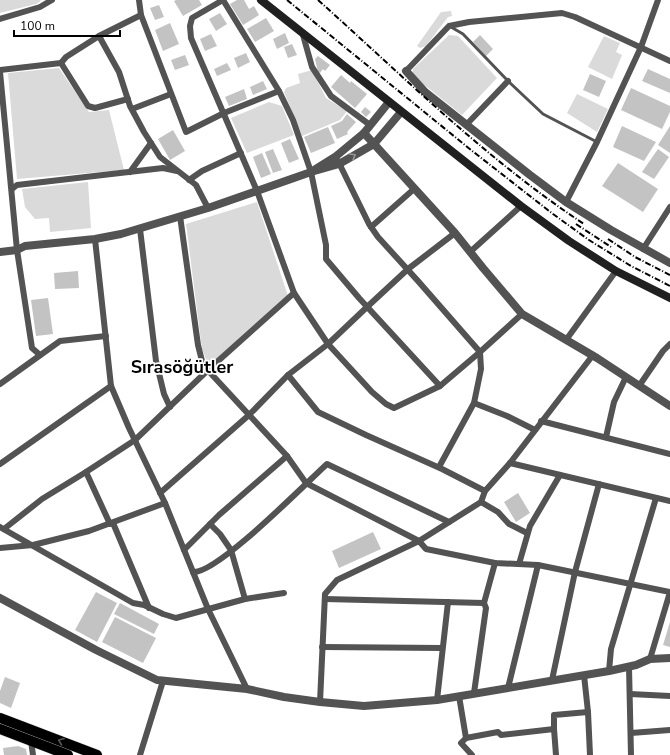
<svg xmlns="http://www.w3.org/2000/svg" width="670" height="755" viewBox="0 0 670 755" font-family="'Nunito Sans',sans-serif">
	<rect width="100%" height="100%" fill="#fff"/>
	<g fill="#dadada">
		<polygon points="0,0 40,0 41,1 36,4 0,13"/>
		<polygon points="451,11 452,16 448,17 426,46 420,48 417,46 441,12"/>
		<polygon points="449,35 458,36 497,78 462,115 412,75 413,69"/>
		<polygon points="604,36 620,43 616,52 622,55 612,79 588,67"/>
		<polygon points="59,68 89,112 109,110 124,170 17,179 8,73"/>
		<polygon points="312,70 326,98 347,111 340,120 302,136 284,92 286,88 300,83 298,74"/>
		<polygon points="577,94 608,109 597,132 567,113"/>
		<polygon points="269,102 282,106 294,135 247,153 231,118"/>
		<polygon points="88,182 91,228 50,232 49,218 35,219 25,207 22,189"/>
		<polygon points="257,202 288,296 212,364 207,362 202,349 186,224"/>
	</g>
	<g fill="#c3c3c3">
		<polygon points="176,0 199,0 202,5 183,16 174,1"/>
		<polygon points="237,0 244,0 249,9 254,6 259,15 243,25 230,4"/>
		<polygon points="159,5 164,17 155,20 150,8"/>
		<polygon points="220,13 227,24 216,31 209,19"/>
		<polygon points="266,18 274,31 255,42 247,29"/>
		<polygon points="170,23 179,44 163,51 155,30"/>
		<polygon points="285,33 289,43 277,49 273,39"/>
		<polygon points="211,34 217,46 205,51 200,39"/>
		<polygon points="480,35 493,49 486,56 473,42"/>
		<polygon points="292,44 297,55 288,58 284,47"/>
		<polygon points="246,53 250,62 238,68 234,58"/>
		<polygon points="185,55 189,65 175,70 171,60"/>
		<polygon points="318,56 330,65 325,71 323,69 320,73 318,72 315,59"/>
		<polygon points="227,63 231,70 217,76 214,69"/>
		<polygon points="648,69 670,79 670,93 642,81"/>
		<polygon points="590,74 606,81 599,97 583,90"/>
		<polygon points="341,75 350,83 351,81 367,94 355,108 331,87"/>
		<polygon points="263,81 267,89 253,95 250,87"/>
		<polygon points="631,88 670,106 670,112 662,129 621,110"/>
		<polygon points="244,89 247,99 229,106 225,97"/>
		<polygon points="365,107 371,112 366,117 361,112"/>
		<polygon points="347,114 356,122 347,132 348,134 337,139 331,126 342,121"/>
		<polygon points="622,126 656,142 644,161 613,147"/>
		<polygon points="670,126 670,153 658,145"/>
		<polygon points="328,127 335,143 311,153 304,137"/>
		<polygon points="173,130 185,151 170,160 158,139"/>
		<polygon points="290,139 299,159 289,163 281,143"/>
		<polygon points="273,149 282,170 273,173 265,152"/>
		<polygon points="658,149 669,157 654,179 642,172"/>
		<polygon points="262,153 271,174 261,178 253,157"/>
		<polygon points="618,163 658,189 643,212 602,186"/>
		<polygon points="78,271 79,288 55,289 54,273"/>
		<polygon points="48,298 53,334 36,336 31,300"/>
		<polygon points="518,493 530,513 516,522 504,502"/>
		<polygon points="373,532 381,549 339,568 332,551"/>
		<polygon points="96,592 117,603 97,642 75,630"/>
		<polygon points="120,603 159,624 154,634 114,614"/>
		<polygon points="115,617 156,638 143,663 102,642"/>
		<polygon points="670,622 670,647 663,645"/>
		<polygon points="5,677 20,683 11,708 0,703 0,691"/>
		<polygon points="18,746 26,749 27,755 4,755 3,748"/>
	</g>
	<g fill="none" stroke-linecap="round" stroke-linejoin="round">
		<defs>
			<g id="primary">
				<polyline points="0,718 97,755"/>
				<polyline points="0,729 68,755"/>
			</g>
		</defs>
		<use href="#primary" stroke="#dbdbdb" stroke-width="11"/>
		<polyline stroke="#535353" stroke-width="3" points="451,27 463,34 508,81 543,114 597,142"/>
		<g stroke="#535353" stroke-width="6">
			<polyline points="139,0 141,15 186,132 224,113 279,91"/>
			<polyline points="223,0 192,18 190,26 191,38 257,191 294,293 328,344 372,392 386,404 394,408 440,386 480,352 418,281 378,237 369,224 338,161"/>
			<polyline points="223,0 279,91 293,120 311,172 326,245 326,259 359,298 440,386"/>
			<polyline points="0,19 40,7 52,0"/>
			<polyline points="303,35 312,67 331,96 370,125"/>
			<polyline points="99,36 119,72 130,106 144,132 160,157 196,185 208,208"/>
			<polyline points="61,63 88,106 95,108 128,99"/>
			<polyline points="0,70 61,63 66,57 99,36 141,15"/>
			<polyline points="406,71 449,26 469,22 562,13 575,17 670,61"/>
			<polyline points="0,72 17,250 32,348 40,355"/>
			<polyline points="132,109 171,94"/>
			<polyline points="467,124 508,81"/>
			<polyline points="130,172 151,143"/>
			<polyline points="189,180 202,171 241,153"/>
			<polyline points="12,189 17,185 163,168 177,171"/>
			<polyline points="566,202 597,142 641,47 658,0"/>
			<polyline points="180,216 198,345 203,365 287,456 306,483 419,541 426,549 495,563 538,565 670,592 650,659"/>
			<polyline points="371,227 414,189"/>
			<polyline points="140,229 156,361 164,394 170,407"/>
			<polyline points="95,239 111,386 129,428 165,503 208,609 247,689"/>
			<polyline points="643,249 670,207"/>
			<polyline points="470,252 521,206"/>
			<polyline points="566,340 616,271"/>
			<polyline points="288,375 318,412 366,435 442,469 485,491"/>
			<polyline points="0,384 60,341 106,336"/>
			<polyline points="639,386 663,351 670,344"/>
			<polyline points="474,403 507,416 535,430"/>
			<polyline points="541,421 670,454"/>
			<polyline points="606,437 614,402 626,377"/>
			<polyline points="510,463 670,501"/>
			<polyline points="0,464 111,386"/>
			<polyline points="439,467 474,403 481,369 480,352 522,314"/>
			<polyline points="160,493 249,415 288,375 328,344 367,307 408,269 455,233"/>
			<polyline points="481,502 498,512 509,524 527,533"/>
			<polyline points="113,523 149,608"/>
			<polyline points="110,524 86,472 135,440 208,370 294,293"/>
			<polyline points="210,524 220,534 231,550 245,599"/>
			<polyline points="0,527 133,603 144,605 163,614 176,618 245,599 284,593"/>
			<polyline points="4,529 42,499 86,472"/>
			<polyline points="0,548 33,545 89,531 165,503"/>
			<polyline points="184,550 219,515 287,456"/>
			<polyline points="519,564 530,526 560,475"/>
			<path d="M 193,572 C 217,574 305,484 327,464 L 449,522"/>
			<polyline points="325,599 484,603"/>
			<polyline points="322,647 442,648"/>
			<polyline points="629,667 631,755"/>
			<polyline points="609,671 611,649 656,498"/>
			<polyline points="584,675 588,712 590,755"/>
			<polyline points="552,680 575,572 599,484"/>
			<polyline points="508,688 538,565"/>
			<polyline points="474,693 486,608 484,603 495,563"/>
			<polyline points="630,694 670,696"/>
			<polyline points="459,696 466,738 461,743 472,755"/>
			<polyline points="437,700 448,602"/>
			<polyline points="320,702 325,594 337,580 419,541 481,502 485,491 510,463 593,355"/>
			<polyline points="554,729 554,715 588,712"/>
			<polyline points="631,733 670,730"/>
			<polyline points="466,738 498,732 501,735 554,729 556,755"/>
			<polyline points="31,741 33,755"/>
			<polyline points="140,755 163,681"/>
		</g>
		<g stroke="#535353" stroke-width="8">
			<polyline points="406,71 425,92 530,175 566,202 611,230 670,263"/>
			<polyline points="389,102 364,133 335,157 311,172 339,164 374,144 401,112"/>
			<polyline points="364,133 455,233 483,268 522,314 597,358 670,406"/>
			<polyline points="0,252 17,250 25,246 95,239 121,234 208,208 311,172"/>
			<polyline points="0,598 96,650 157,680 247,689 284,697 320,702 364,706 437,700 609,671 636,665 650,659 670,658"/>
		</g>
		<polyline stroke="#202020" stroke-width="8" points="261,0 521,206 569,241 616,271 670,298"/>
		<use href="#primary" stroke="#000" stroke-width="10"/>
		<g stroke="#000" stroke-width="2" stroke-dasharray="6 2 1 2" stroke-linecap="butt">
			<polyline points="287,0 471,150 553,214 589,240 631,266 670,286"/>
			<path d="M 318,0 C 404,77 487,160 584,224"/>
			<polyline points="576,224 611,247"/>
			<polyline points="608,239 635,257 670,275"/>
		</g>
	</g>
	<defs><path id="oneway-chevron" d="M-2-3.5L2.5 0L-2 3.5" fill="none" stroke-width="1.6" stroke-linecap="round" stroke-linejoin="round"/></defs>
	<use stroke="#989898" href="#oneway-chevron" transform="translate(353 156) rotate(-30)"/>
	<use stroke="#595959" href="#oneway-chevron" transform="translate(61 741) rotate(-159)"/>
	<g text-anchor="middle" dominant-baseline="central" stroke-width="3.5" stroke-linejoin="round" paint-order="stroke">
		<g font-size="18" font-weight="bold" fill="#000" stroke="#fff">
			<text x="182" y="367">Sırasöğütler</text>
		</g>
	</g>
	<path d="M14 30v6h106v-6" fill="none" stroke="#000000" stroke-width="2"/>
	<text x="20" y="30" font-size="12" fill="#000000" stroke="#ffffff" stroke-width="3" paint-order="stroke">100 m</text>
</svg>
